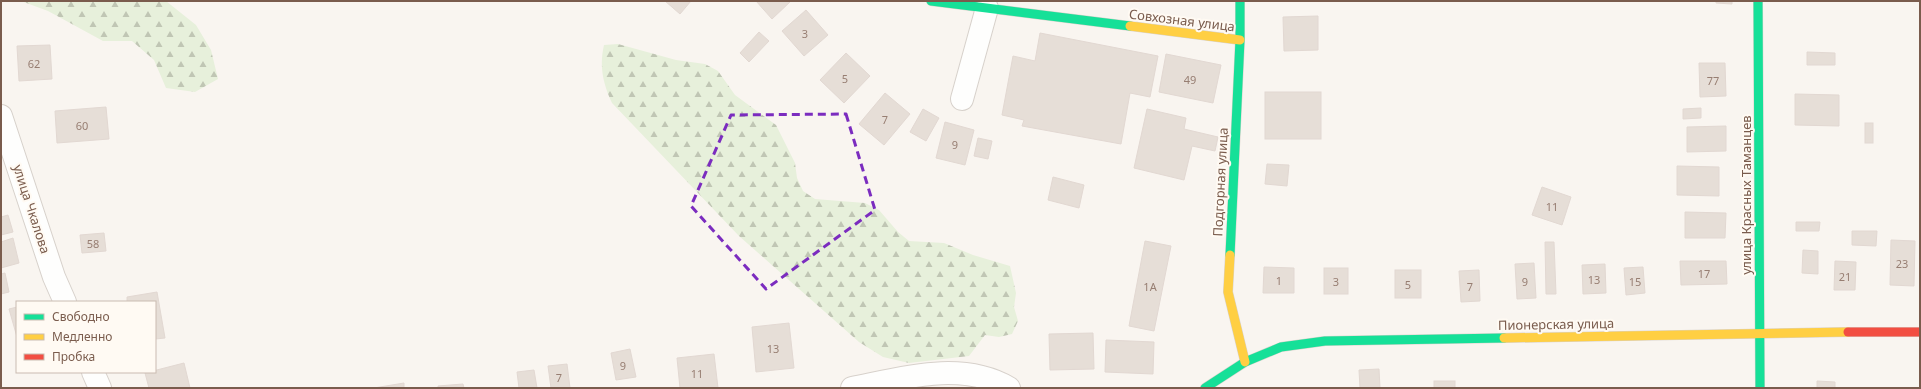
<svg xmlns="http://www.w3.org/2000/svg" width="1921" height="389" viewBox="0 0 1921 389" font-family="'Noto Sans',sans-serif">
	<defs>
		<pattern id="forest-firs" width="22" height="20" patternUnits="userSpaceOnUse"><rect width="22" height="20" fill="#e7f0db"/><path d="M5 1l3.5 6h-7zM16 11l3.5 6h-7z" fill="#c0c6b4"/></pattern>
	</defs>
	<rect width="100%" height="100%" fill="#f9f5f0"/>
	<g fill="url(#forest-firs)">
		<polygon points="21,1 166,1 196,25 211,50 218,79 195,92 166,88 154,60 132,41 103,41 48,11"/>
		<path d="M 618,44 L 676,60 L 705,64 L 718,71 L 735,95 L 776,125 L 795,163 L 797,178 L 803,191 L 815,199 L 865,203 L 879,210 L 898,232 L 909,241 L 944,243 L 973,255 L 1010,266 L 1016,293 L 1014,307 L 1018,321 L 1012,334 L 999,337 L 985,335 L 969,356 L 909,363 L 883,357 L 859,342 L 739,236 L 612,103 C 603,84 599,66 604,45 Z"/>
	</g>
	<g fill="#e6ded7" stroke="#e2d8d2">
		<polygon points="665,1 691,1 680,14"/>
		<polygon points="756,1 791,1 772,19"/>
		<polygon points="1716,1 1732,1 1732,4 1716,3"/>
		<polygon points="806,10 828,35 804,56 782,31"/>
		<polygon points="1318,16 1318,50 1284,51 1283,17"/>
		<polygon points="759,32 769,41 749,62 740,53"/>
		<polygon points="1040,33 1158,56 1150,97 1130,93 1121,144 1022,126 1024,120 1002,115 1013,56 1035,61"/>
		<polygon points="50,45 52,79 19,81 17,46"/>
		<polygon points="1807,52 1835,53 1835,65 1807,65"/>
		<polygon points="846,53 870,76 844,103 820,80"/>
		<polygon points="1166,54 1221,65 1213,103 1159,92"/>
		<polygon points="1699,63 1725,63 1726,96 1700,97"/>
		<rect x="1265" y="92" width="56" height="47"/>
		<polygon points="885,93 910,114 884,145 859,124"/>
		<polygon points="1795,94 1839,95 1839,126 1795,125"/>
		<polygon points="106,107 109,139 57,143 55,111"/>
		<polygon points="1701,108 1701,118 1683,119 1683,109"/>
		<polygon points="923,109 939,118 926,141 910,132"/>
		<polygon points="1147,109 1186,118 1184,129 1218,137 1215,151 1192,146 1184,180 1134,168"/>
		<polygon points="945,122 974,130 965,165 936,158"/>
		<rect x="1865" y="123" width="8" height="20"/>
		<polygon points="1726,126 1726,151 1687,152 1687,127"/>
		<polygon points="978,138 992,141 988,159 974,156"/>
		<polygon points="1267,164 1289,165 1287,186 1265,184"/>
		<polygon points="1677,166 1719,167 1719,196 1677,195"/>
		<polygon points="1053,177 1084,185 1079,208 1048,200"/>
		<polygon points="1542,187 1571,197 1562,225 1532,215"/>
		<polygon points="1685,212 1726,213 1725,238 1685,238"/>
		<polygon points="8,215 13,232 1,235 1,217"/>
		<polygon points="1796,222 1820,222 1819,231 1796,231"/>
		<polygon points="1852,231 1877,231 1876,246 1852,245"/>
		<polygon points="104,233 106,251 82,253 80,235"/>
		<polygon points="13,238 19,263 1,268 1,242"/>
		<polygon points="1891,240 1915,241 1914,286 1890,285"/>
		<polygon points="1145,241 1171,246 1154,331 1129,326"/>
		<polygon points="1545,242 1554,242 1556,294 1546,294"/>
		<polygon points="1803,250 1818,251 1818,274 1802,273"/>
		<polygon points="1680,261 1726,261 1727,284 1681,285"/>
		<polygon points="1835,261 1856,262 1855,290 1834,290"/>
		<polygon points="1534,263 1536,298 1517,299 1515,264"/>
		<polygon points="1605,264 1606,293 1583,294 1582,265"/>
		<polygon points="1264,267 1294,268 1294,293 1263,293"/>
		<polygon points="1643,267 1645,293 1626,295 1624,268"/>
		<rect x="1324" y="268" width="24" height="26"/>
		<rect x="1395" y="270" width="26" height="28"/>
		<polygon points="1479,270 1480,301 1461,302 1459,271"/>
		<polygon points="5,273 9,292 1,294 1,274"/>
		<polygon points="157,292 165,338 155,339 155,302 127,302 127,297"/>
		<polygon points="17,307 17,337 9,309"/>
		<polygon points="789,323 794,368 756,372 752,327"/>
		<polygon points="1093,333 1094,369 1050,370 1049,334"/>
		<polygon points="1106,340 1154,342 1153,374 1105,372"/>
		<polygon points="630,349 636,377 616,380 611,353"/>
		<polygon points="714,354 718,388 680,388 677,358"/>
		<polygon points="184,363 190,388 149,388 145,373"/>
		<polygon points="567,364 570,388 551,388 548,366"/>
		<polygon points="1379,369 1380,388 1360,388 1359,370"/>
		<polygon points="534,370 537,388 519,388 517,372"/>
		<rect x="1434" y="381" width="21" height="7"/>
		<polygon points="1817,381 1835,382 1835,388 1817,388"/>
		<polygon points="404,383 404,388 374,388"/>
		<polygon points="463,384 464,388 438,388 438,386"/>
	</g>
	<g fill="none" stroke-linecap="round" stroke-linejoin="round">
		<defs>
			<g id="street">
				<polyline points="962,99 987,8"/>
				<polyline points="1,116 54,277 65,302"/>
				<polyline points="93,372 100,388"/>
				<path d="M 852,388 C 902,378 962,360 1009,388"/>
			</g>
			<g id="fast">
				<polyline points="931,1 1130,26"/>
				<polyline points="1758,1 1760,388"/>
				<polyline points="1230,255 1240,40 1240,1"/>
				<polyline points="1205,388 1245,362 1281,347 1325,341 1504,338"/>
			</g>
			<g id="slow">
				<polyline points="1130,26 1240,40"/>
				<polyline points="1230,255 1228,292 1245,362"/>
				<polyline points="1504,338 1848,332"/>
			</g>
			<polyline id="jam" points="1848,332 1920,332"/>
		</defs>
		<use href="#street" stroke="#d7d1cb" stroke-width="24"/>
		<use href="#fast" stroke="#d9d2cb" stroke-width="10"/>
		<use href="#slow" stroke="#d9d2cb" stroke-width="10"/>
		<use href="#jam" stroke="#d9d2cb" stroke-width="10"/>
		<use href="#street" stroke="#fefefd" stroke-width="22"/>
		<use href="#fast" stroke="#16e098" stroke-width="9"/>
		<use href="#slow" stroke="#ffcf43" stroke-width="9"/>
		<use href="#jam" stroke="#f24e42" stroke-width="9"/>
	</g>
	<path fill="none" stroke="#7b2cbf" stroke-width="3" stroke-dasharray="8 5" stroke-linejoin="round" d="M 846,114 L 875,210 L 766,289 L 691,206 L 731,115 Z"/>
	<g text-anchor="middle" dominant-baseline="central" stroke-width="4" stroke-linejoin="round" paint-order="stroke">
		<g font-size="11" fill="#977e72">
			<text x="805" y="33">3</text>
			<text x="34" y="63">62</text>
			<text x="845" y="78">5</text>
			<text x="1190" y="79">49</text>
			<text x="1713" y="80">77</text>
			<text x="885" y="119">7</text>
			<text x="82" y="125">60</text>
			<text x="955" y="144">9</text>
			<text x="1552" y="206">11</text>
			<text x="93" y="243">58</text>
			<text x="1902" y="263">23</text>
			<text x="1704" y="273">17</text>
			<text x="1845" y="276">21</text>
			<text x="1594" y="279">13</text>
			<text x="1279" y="280">1</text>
			<text x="1336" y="281">3</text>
			<text x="1525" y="281">9</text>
			<text x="1635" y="281">15</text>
			<text x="1408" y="284">5</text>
			<text x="1150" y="286">1А</text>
			<text x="1470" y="286">7</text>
			<text x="773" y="348">13</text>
			<text x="623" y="365">9</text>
			<text x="697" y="373">11</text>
			<text x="559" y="377">7</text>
		</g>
		<g font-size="13" fill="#7a5c4d" stroke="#fffaf3">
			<text transform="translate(1182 20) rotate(7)">Совхозная улица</text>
			<text transform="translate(1220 182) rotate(-87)">Подгорная улица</text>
			<text transform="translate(1746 195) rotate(-90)">улица Красных Таманцев</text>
			<text transform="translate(32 209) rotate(72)">улица Чкалова</text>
			<text transform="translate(1556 324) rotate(-1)">Пионерская улица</text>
		</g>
	</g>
	<rect width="1921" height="389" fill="none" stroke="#7a5c4d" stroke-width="4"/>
	<rect x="16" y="301" width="140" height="72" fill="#fffaf3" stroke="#cabbb1"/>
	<rect x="24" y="314" width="20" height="6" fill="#16e098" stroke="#cabbb1"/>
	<text x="52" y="321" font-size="12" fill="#7a5c4d">Свободно</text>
	<rect x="24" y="334" width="20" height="6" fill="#ffcf43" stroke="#cabbb1"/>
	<text x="52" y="341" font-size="12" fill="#7a5c4d">Медленно</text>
	<rect x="24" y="354" width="20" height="6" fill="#f24e42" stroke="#cabbb1"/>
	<text x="52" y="361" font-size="12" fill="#7a5c4d">Пробка</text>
</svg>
